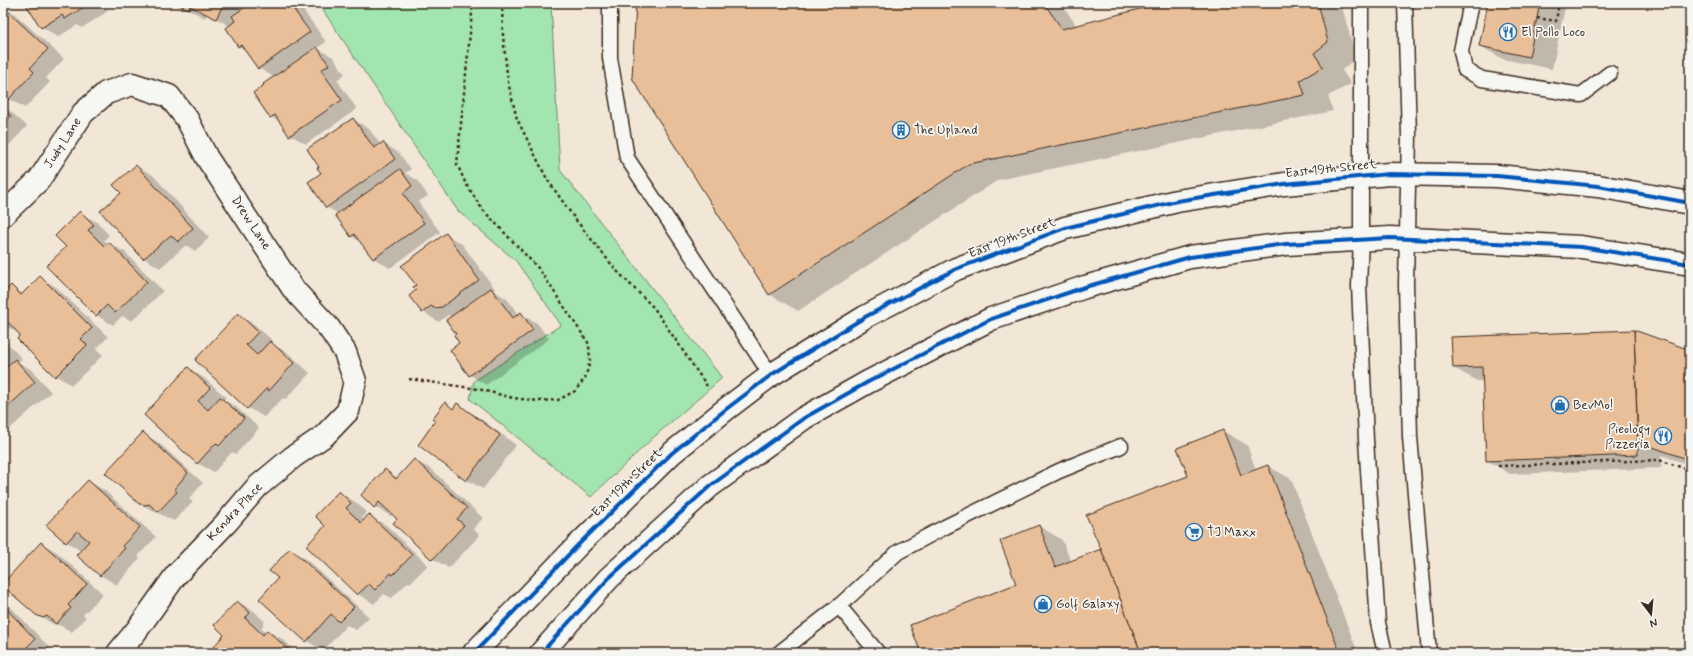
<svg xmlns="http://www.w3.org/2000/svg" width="1693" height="656" viewBox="0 0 1693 656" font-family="Mynerve,sans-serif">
	<rect width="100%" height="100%" fill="#f2e6d7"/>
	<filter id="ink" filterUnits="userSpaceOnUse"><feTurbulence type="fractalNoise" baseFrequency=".025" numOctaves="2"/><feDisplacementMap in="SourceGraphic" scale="8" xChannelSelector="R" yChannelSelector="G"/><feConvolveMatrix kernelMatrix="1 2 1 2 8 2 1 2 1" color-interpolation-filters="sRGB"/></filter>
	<g filter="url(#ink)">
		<polygon fill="#a2e5b0" stroke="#6e8867" points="318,3 551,3 560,170 722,378 655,436 591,497 470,399 474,381 561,325 516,261 458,211"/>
		<g fill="#0003">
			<polygon points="26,3 102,3 108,11 82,28 77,25 58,37 42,27"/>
			<polygon points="113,3 138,3 138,5 119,6"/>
			<polygon points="176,3 245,3 240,11 252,3 298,3 326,42 317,48 333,57 345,74 337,80 357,109 306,144 290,135 283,124 271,117 274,77 258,68 245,49 239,46 230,26 207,14 205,18"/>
			<polygon points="637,3 1061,3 1077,26 1167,3 1341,3 1356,58 1342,70 1351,84 1328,96 1333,111 998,180 798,311 769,294"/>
			<polygon points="1489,3 1566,3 1552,69 1503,59 1480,46"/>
			<polygon points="3,7 14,13 64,59 46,78 50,82 25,108 9,99 3,94"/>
			<polygon points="3,105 27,126 3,152"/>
			<polygon points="353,119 369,129 381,145 383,143 399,153 411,169 405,173 417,180 428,196 418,202 440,232 390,268 373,258 361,242 351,236 339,214 326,207 322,173"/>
			<polygon points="136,166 153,175 209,238 195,251 186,245 160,268 144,258 102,211 122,193"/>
			<polygon points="80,213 97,222 109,235 104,240 108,244 109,243 125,252 163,291 132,321 122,316 113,325 96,315 67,247"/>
			<polygon points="446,235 462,244 495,289 493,290 507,299 519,315 521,314 537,323 549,339 486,385 470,375 461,343 451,317 448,315 439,322 423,312 417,285"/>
			<polygon points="40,277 56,287 108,337 96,349 103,355 72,385 56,376 17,330 16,332 3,324 3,295 11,286 23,294"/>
			<polygon points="238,315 254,324 274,342 272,344 287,352 310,373 286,399 283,398 264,417 248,408"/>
			<polygon points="1634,331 1690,351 1690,465 1661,455 1661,468 1510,474 1487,460 1484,381 1477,381 1454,368"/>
			<polygon points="3,338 22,359 18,362 32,370 51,392 4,434 3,433"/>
			<polygon points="188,369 204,378 226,397 224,400 236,407 259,428 236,454 232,452 214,472 197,463"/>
			<polygon points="445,404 454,409 457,405 474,414 516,445 483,489 467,480 437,421"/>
			<polygon points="1223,431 1247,445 1256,470 1268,466 1291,479 1358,653 922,653 1018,585 1039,526 1062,540 1071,562 1103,550 1190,477"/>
			<polygon points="143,433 159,443 203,483 189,499 193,502 174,521 140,504"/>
			<polygon points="414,460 431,469 483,518 473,529 480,535 449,568 433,559 393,514 391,516 375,507 362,495 385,470 398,478"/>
			<polygon points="88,481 104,490 156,537 138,556 140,558 117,585 100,575 81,551 67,542 48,525"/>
			<polygon points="339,492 355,502 367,512 362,518 365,521 369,516 386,525 428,565 410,583 408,582 392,598 384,594 374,604 358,594 307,546 327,526"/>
			<polygon points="41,543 57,552 103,594 83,615 86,617 72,632 61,626 53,624 36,614"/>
			<polygon points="290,550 306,559 369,617 356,630 347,625 323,651 307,641 279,578"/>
			<polygon points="3,599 51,649 47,653 3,653"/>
			<polygon points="238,602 254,611 265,622 261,628 266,633 268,631 284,640 297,653 209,653 226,635"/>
		</g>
		<g fill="#e9bf99" stroke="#3b2a1e">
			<polygon points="25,3 90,3 65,19 62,15 41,28"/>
			<polygon points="175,3 224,3 216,19 190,6 188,9"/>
			<polygon points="251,3 289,3 310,32 258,69 241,45 238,47 226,28 235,21 232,16"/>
			<polygon points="636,3 1044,3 1062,29 1163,3 1318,3 1328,42 1314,53 1323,67 1300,80 1305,95 969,164 769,295 632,78"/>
			<polygon points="1488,3 1540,3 1529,57 1479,46"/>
			<polygon points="3,7 48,49 30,68 34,72 8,100 3,95"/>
			<polygon points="317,47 329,65 321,70 342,100 289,136 275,115 270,118 253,93 264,85 263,84"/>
			<polygon points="3,109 11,116 3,125"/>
			<polygon points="353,118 374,148 383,142 395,159 326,208 308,182 321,173 317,168 319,167 307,149"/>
			<polygon points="136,165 193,228 178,242 171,235 143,259 100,211 121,193 113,185"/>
			<polygon points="400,169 412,186 403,193 424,223 373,259 354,234 351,237 335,215"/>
			<polygon points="80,211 94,225 88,230 104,246 109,242 147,282 115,313 107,305 96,316 46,266 66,247 55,236"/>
			<polygon points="446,233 479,280 442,307 434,308 431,306 422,313 409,296 416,290 413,287 416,285 401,266"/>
			<polygon points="40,276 92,328 81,339 87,345 55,377 17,339 20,335 4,318 3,319 3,293 11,285 21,295"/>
			<polygon points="491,288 513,318 521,312 533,330 469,376 450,350 459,343 454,335 456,334 446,320"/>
			<polygon points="238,313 258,332 246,345 257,355 270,341 294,363 269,391 267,388 247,409 195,360"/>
			<polygon points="1634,330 1690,350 1690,460 1638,442"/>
			<polygon points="1634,330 1638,455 1486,461 1482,367 1453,368 1451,337"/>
			<polygon points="15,359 35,382 3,411 3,370"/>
			<polygon points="188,367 210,388 198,401 208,410 220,397 244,418 219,446 216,443 197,464 144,415"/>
			<polygon points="445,402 453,409 457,403 500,435 466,481 418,445 435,421 432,419"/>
			<polygon points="1223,430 1241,475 1268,465 1340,653 1141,653 1101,549 1086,515 1188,476 1177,448"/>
			<polygon points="143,432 188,473 174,489 177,492 158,512 149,504 146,505 139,504 105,473"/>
			<polygon points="414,459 467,508 457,519 464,525 432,560 393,523 397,519 379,502 374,508 361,495 385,469 396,479"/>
			<polygon points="88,480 140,527 122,546 125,548 100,576 76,555 89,541 77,531 66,543 46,525"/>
			<polygon points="339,491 351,503 346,508 361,523 369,514 412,555 393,575 391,573 375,590 369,584 357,595 306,546 325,526 315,516"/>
			<polygon points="1039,525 1055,567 1101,549 1141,653 921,653 910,625 1016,584 1000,541"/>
			<polygon points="41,542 87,584 68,605 71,608 56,624 47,616 43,618 36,615 3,586 3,583"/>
			<polygon points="290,548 354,607 339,622 331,614 306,642 259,599 278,578 269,571"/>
			<polygon points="237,601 250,613 245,618 263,635 267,630 292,653 208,653 224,635 214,625"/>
			<polygon points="3,605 35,639 21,653 3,653"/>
		</g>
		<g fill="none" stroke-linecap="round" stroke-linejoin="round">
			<defs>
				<g id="lane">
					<polyline points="610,3 610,58 627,158 771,375"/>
					<polyline points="1361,3 1361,239 1359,286 1366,440 1378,623 1385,653"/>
					<polyline points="1405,3 1409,135 1406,284 1410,437 1429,653"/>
					<polyline points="1471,3 1461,51 1465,70 1482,79 1581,95 1610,73"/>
					<polyline points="839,606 898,552 945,527 1059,471 1121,446"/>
					<polyline points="779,653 839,606 878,653"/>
				</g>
				<polyline id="street" points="3,215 39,180 83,113 106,93 132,84 169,96 187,119 207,158 294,290 329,328 345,352 355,381 348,411 324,436 293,457 257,487 226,523 176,575 137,630 118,653"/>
				<g id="secondary">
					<polyline points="474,653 578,545 672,453 725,410 771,375 865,317 956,269 1065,228 1177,201 1284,184 1389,174 1497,176 1598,186 1690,203"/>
					<polyline points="541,653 609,578 710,486 804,418 868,382 991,319 1085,287 1190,257 1286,244 1390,238 1581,247 1690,264"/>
				</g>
			</defs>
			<use href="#lane" stroke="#3b2a1e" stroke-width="17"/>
			<use href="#street" stroke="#3b2a1e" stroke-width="25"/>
			<use href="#secondary" stroke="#3b2a1e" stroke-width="25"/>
			<g stroke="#3b2a1e" stroke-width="2.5" stroke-dasharray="3 3" stroke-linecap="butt">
				<polyline points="502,3 503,36 508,82 517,119 547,179 575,219 616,270 654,308 707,386"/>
				<polyline points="1537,18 1556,21 1559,3"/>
				<polyline points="409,379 478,389 513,398 539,401 558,400 575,391 585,378 590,362 589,344 539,269 482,209 465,182 457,164 473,3"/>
				<polyline points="1498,466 1659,460 1690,470"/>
			</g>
			<use href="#lane" stroke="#f6f6f2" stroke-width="14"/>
			<use href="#street" stroke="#f6f6f2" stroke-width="22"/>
			<use href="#secondary" stroke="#f6f6f2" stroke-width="22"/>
			<defs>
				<g id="cycleway">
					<polyline points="474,653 578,545 672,453 725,410 771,375 865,317 956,269 1065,228 1177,201 1284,184 1389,174 1497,176 1598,186 1690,203"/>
					<polyline points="541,653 609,578 710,486 804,418 868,382 991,319 1085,287 1190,257 1286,244 1390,238 1581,247 1690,264"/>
				</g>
			</defs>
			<use href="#cycleway" stroke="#f6f6f2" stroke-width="6"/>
			<use href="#cycleway" stroke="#0057b8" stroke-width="4"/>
		</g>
	</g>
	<defs>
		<symbol id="restaurant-ring" viewBox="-11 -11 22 22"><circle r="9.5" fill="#f6f6f2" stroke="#1f6fb2" stroke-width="1.5"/><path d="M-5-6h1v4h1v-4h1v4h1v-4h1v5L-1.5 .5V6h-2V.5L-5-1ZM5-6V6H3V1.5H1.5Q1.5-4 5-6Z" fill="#1f6fb2"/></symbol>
		<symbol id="building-ring" viewBox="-11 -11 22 22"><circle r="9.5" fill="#f6f6f2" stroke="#1f6fb2" stroke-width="1.5"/><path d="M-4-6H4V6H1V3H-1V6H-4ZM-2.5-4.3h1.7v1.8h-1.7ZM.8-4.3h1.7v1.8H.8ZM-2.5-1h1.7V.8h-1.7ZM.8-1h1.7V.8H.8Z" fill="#1f6fb2"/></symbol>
		<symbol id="shop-ring" viewBox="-11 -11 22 22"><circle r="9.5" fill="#f6f6f2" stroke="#1f6fb2" stroke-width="1.5"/><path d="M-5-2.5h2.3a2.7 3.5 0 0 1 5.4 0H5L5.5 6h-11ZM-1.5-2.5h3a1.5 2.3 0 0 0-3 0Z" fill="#1f6fb2"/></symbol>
		<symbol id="supermarket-ring" viewBox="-11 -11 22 22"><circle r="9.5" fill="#f6f6f2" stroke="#1f6fb2" stroke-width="1.5"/><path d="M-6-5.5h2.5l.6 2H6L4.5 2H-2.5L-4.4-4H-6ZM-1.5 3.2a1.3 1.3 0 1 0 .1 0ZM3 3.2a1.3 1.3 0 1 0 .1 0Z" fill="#1f6fb2"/></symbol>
	</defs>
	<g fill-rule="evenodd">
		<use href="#restaurant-ring" x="1498" y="22" width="20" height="20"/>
		<use href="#building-ring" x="891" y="120" width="20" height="20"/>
		<use href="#shop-ring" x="1550" y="395" width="20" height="20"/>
		<use href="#restaurant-ring" x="1653" y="426" width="20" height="20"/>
		<use href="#supermarket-ring" x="1184" y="522" width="20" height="20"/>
		<use href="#shop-ring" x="1033" y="594" width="20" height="20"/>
	</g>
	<g text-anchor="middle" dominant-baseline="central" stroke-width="3.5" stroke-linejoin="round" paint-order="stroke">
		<g font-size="13" fill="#3b2a1e" stroke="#f6f6f2" text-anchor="start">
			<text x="1521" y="32">El Pollo Loco</text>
			<text x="914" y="130">The Upland</text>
			<text x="1573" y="405">BevMo!</text>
			<text x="1650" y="429" text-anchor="end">Pieology<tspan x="1650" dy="15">Pizzeria</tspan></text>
			<text x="1207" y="532">TJ Maxx</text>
			<text x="1056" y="604">Golf Galaxy</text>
		</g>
		<g font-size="13" fill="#3b2a1e" stroke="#f6f6f2">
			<text transform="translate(63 143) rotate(-57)">Judy Lane</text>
			<text transform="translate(1331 169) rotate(-6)">East 19th Street</text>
			<text transform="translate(251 223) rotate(57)">Drew Lane</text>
			<text transform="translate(1012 238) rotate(-21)">East 19th Street</text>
			<text transform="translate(627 483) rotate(-44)">East 19th Street</text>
			<text transform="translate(235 512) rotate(-47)">Kendra Place</text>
		</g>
	</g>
	<rect width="1693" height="656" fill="none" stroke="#f6f6f2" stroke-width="16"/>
	<rect x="8" y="8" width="1677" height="640" fill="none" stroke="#3b2a1e" stroke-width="1.5" filter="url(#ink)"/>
	<g transform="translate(1651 614) rotate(164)" stroke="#f6f6f2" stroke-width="3" paint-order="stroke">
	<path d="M0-3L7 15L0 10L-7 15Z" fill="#3b2a1e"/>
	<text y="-6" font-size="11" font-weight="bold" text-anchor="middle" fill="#3b2a1e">N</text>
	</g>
</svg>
